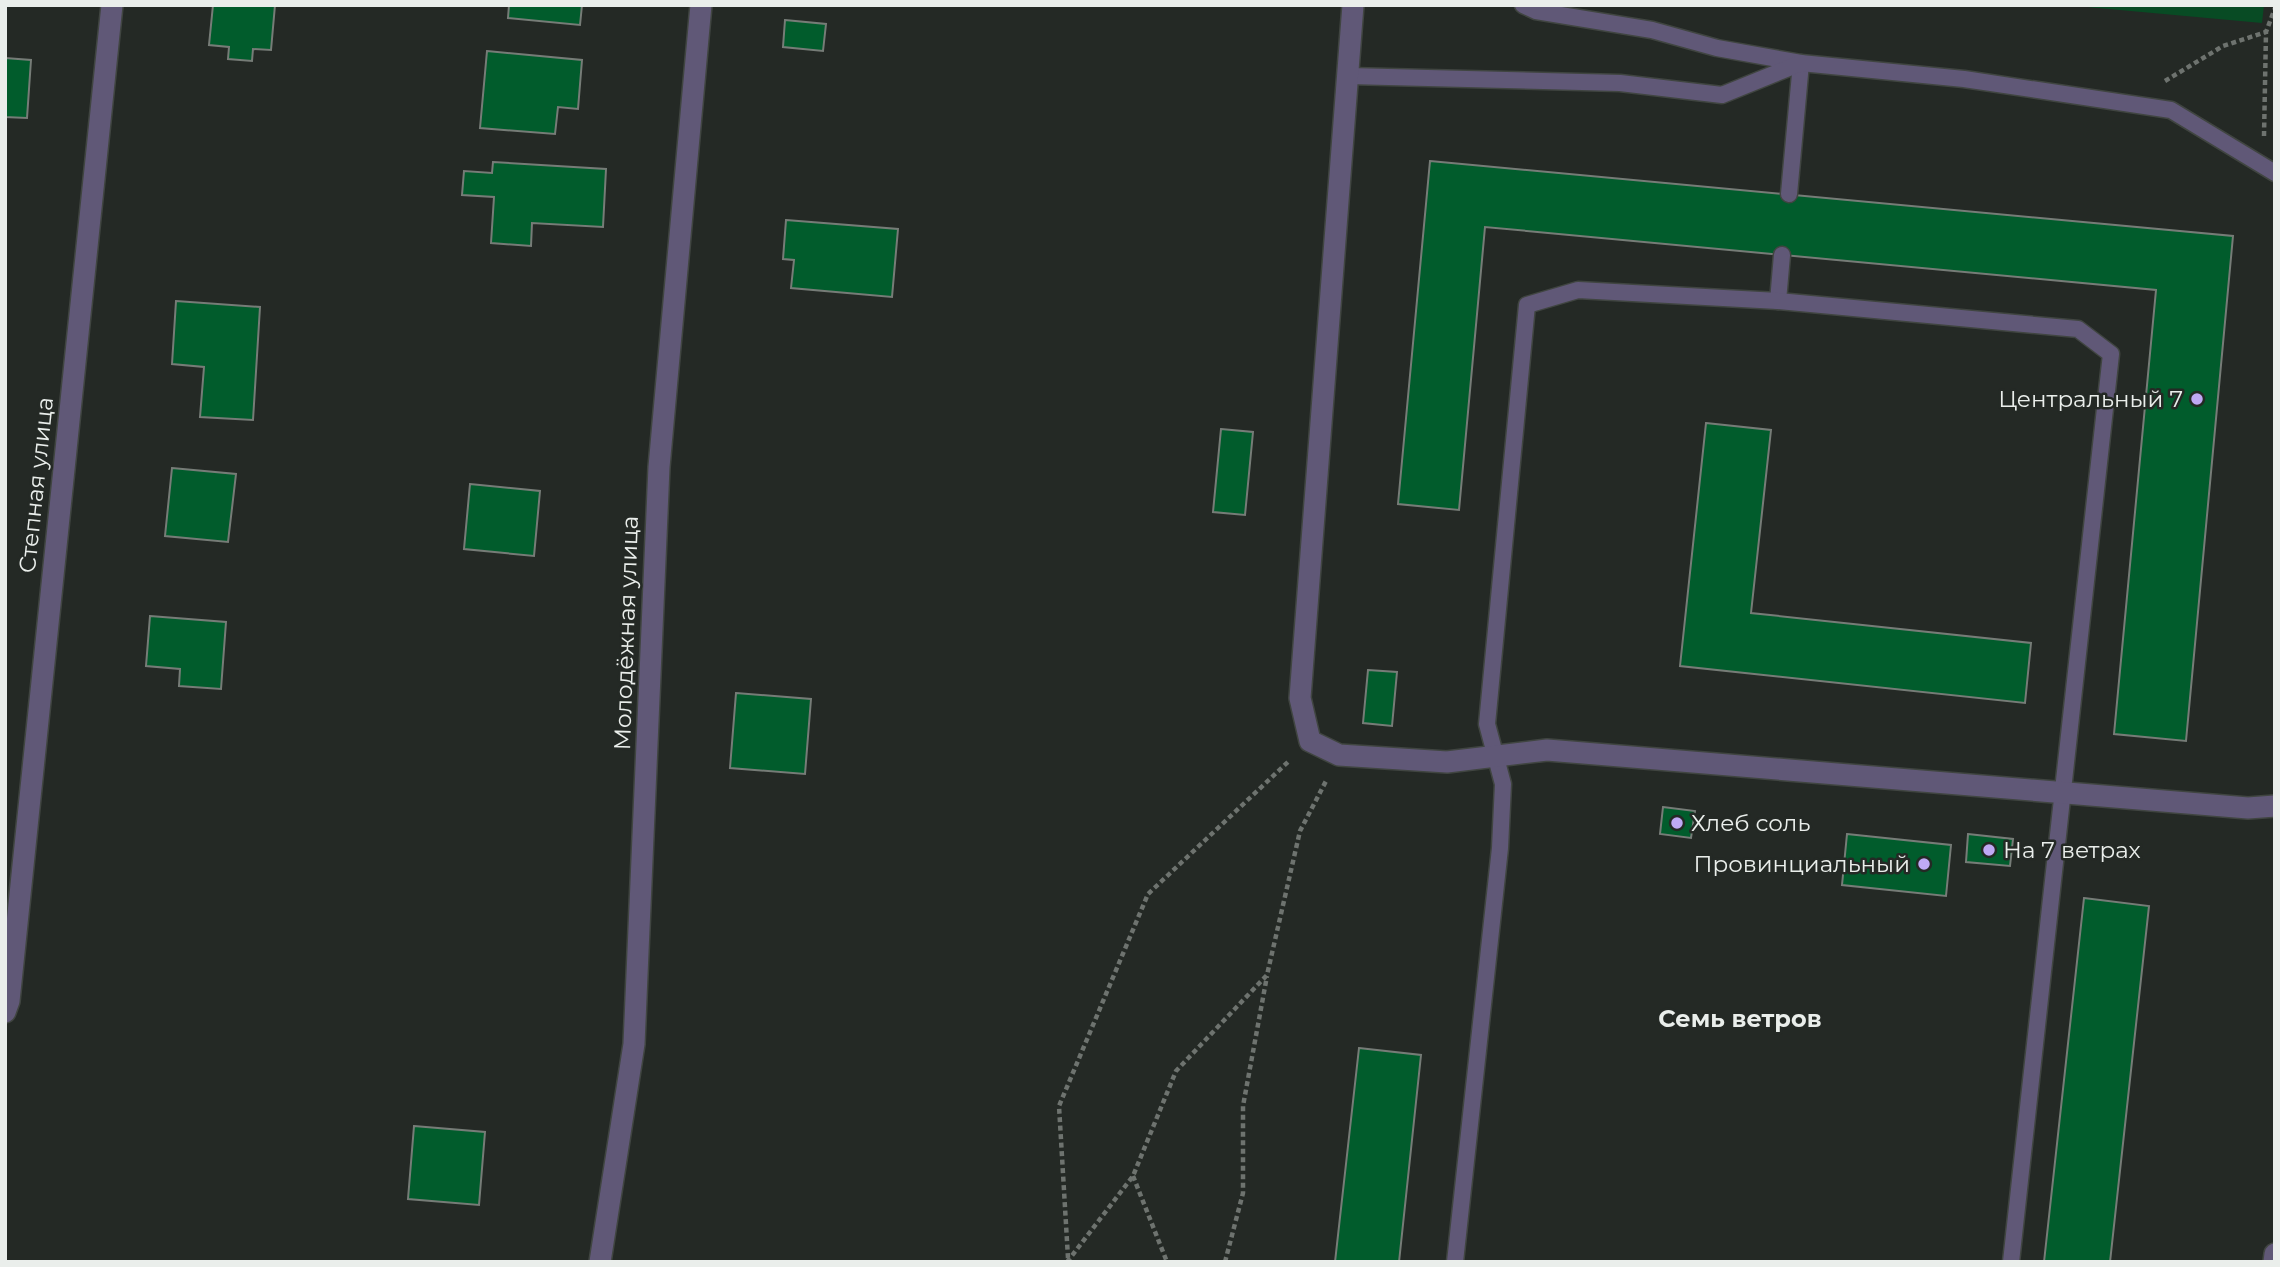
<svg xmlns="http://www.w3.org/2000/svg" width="2280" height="1267" viewBox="0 0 2280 1267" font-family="Montserrat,sans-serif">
	<rect width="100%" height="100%" fill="#242925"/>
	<polygon fill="#084b24" points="2065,5 2264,5 2262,23"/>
	<g fill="#015c2c" stroke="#767c77" stroke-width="2">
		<polygon points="213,5 275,5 271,50 253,49 252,61 228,59 229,47 209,45"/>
		<polygon points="509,5 582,5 580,25 508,18"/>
		<polygon points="785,20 826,24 823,51 783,47"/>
		<polygon points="487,51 582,60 578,109 558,107 555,134 480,128"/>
		<polygon points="5,58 31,60 27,118 5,117"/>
		<polygon points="1430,161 2233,236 2186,741 2114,734 2156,290 1485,227 1459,510 1398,504"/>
		<polygon points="493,162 606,169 603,227 532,223 531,246 491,243 494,197 462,195 464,171 492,173"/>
		<polygon points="786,220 898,229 892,297 791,288 794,260 783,259"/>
		<polygon points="176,301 260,307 253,420 200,417 204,367 172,364"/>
		<polygon points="1706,423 1771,430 1751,613 2031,643 2025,703 1680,666"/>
		<polygon points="1221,429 1253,432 1245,515 1213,512"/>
		<polygon points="172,468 236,474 228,542 165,536"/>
		<polygon points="470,484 540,491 534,556 464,549"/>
		<polygon points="150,616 226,622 221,689 179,686 180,669 146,666"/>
		<polygon points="1368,670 1397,672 1392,726 1363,723"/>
		<polygon points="736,693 811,699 805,774 730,768"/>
		<polygon points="1663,807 1695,811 1691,838 1660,834"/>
		<polygon points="1847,834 1951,845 1946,896 1842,885"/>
		<polygon points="1968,834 2013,839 2010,866 1966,862"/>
		<polygon points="2084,898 2149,906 2110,1262 2044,1262"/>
		<polygon points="1359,1048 1421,1055 1399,1262 1335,1262"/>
		<polygon points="414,1126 485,1132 479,1205 408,1199"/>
	</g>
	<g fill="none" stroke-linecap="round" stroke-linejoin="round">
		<defs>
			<g id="lane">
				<polyline points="1523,5 1536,11 1652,30 1717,48 1801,63 1789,194"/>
				<polyline points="1349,76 1620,83 1722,95 1801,63 1964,79 2171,110 2275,173"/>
				<polyline points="1778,301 1782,255"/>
				<polyline points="1455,1262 1500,848 1503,784 1487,724 1527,305 1578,290 1778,301 2078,329 2111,354 2011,1262"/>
			</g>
			<g id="street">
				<polyline points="1353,5 1300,698 1310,741 1339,755 1447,762 1547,750 2248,808 2275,806"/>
				<polyline points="5,1012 9,1001 112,5"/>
				<polyline points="600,1262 634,1044 659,467 701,5"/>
				<polyline points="2274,1262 2275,1254"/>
			</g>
		</defs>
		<use href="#lane" stroke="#404541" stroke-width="19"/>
		<use href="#street" stroke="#404541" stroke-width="24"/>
		<g stroke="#6e736f" stroke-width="4.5" stroke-dasharray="5 3.5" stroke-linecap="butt">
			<polyline points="2165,81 2223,46 2266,32"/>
			<polyline points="2264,136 2266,32 2275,8"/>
			<polyline points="1133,1176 1167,1262"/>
			<polyline points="1068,1258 1059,1106 1148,894 1290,760"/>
			<polyline points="1067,1262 1133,1176 1176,1071 1267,975 1300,831 1326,781"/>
			<polyline points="1225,1262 1243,1193 1243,1106 1267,976"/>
		</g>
		<use href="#lane" stroke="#605877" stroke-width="16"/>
		<use href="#street" stroke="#605877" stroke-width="21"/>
	</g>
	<g fill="#bfa9f4" stroke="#242925" stroke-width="2.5">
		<circle cx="2197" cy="399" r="7"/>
		<circle cx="1677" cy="823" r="7"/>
		<circle cx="1989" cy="850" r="7"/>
		<circle cx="1924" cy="864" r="7"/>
	</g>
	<g text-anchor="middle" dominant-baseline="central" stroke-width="5" stroke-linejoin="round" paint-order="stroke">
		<g font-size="23" fill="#eaeeeb" stroke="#242925" text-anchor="end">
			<text x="2183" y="399">Центральный 7</text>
			<text x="1691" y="823" text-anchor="start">Хлеб соль</text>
			<text x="2003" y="850" text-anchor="start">На 7 ветрах</text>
			<text x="1910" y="864">Провинциальный</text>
		</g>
		<g font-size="23" fill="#eaeeeb" stroke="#242925">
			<text transform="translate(36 485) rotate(-84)">Степная улица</text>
			<text transform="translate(626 633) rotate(-88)">Молодёжная улица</text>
		</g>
		<g font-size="24" font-weight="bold" fill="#eaeeeb" stroke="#242925">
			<text x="1740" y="1018">Семь ветров</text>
		</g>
	</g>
	<rect width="2280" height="1267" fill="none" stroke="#eaeeeb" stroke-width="14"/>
</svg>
